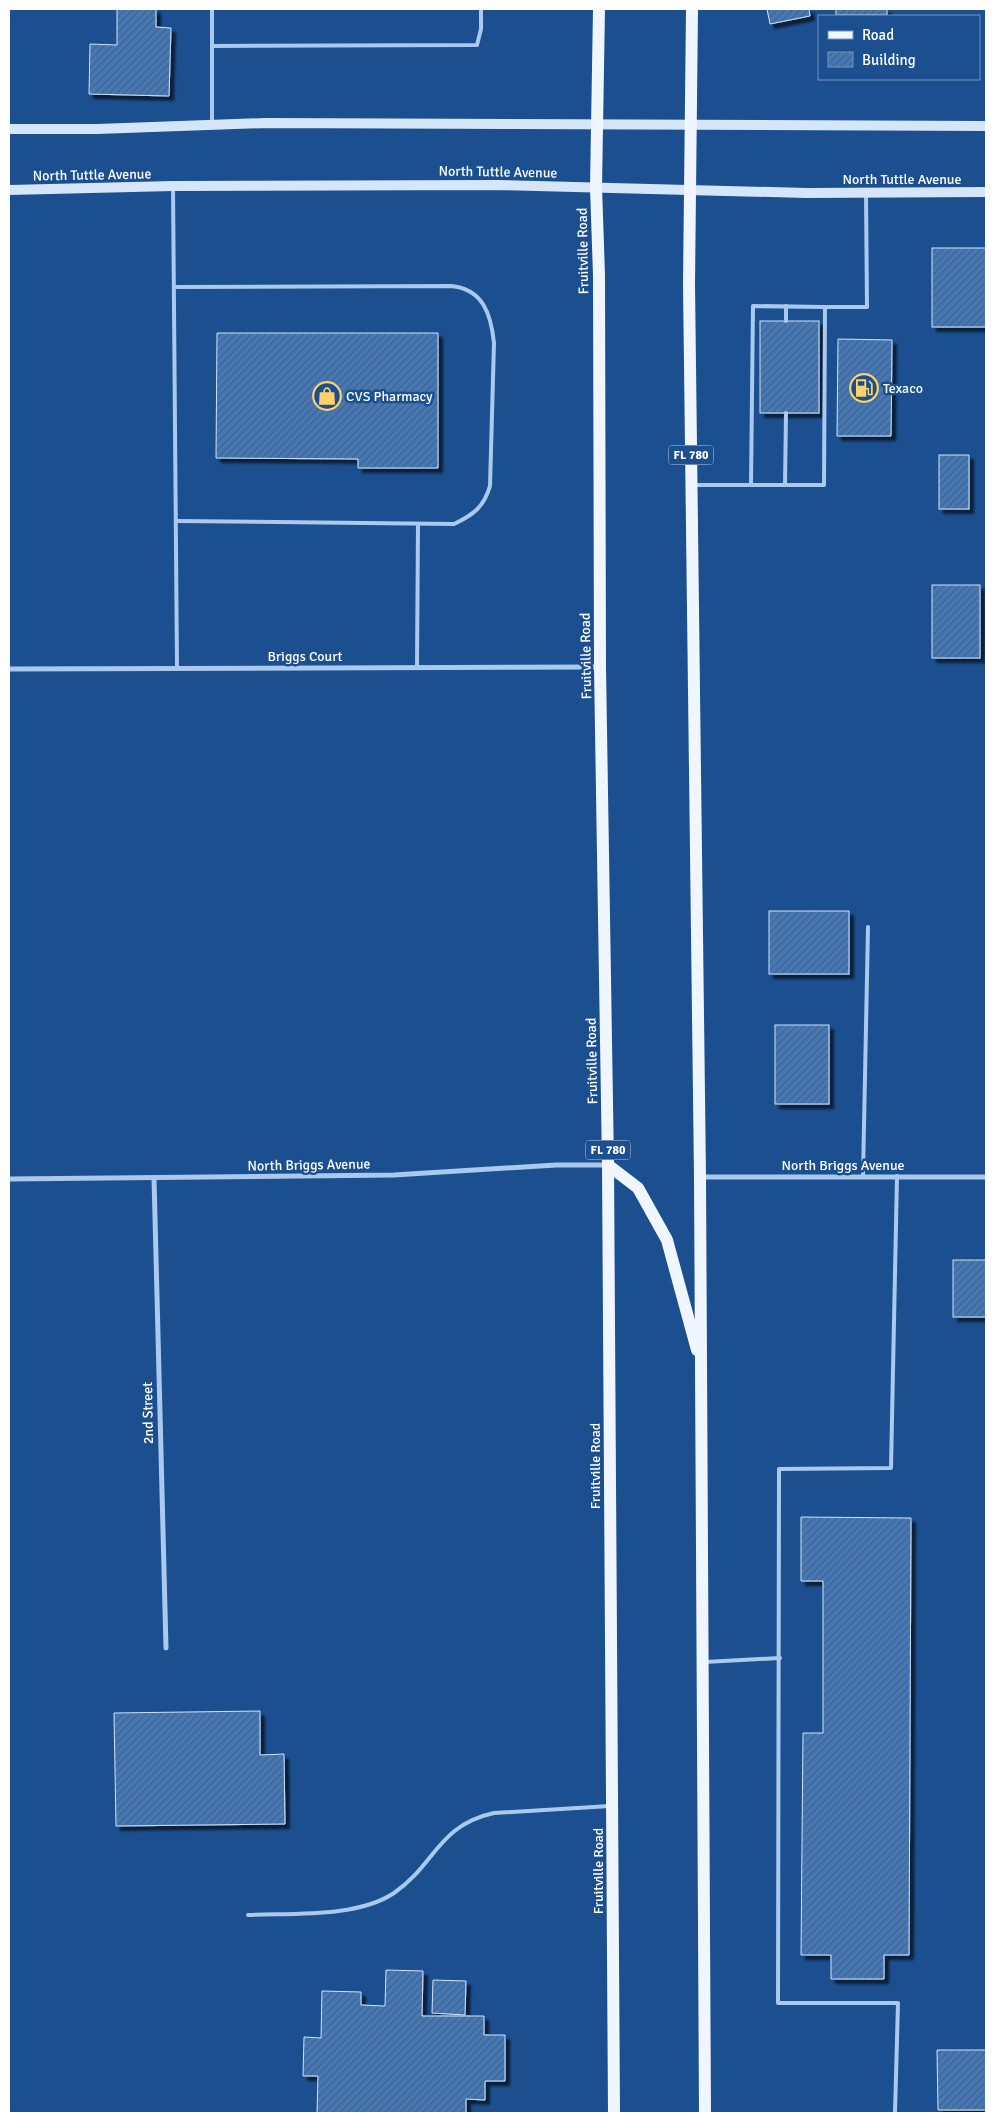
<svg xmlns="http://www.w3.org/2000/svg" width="995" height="2122" viewBox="0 0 995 2122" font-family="Signika,sans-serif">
	<defs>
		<pattern id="building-hatch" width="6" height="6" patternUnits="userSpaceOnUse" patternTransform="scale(1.25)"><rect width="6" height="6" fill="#4478b7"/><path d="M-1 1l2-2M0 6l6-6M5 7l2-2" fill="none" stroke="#486282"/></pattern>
		<filter id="shadow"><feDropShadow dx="4.5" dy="4.5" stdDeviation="1" flood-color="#0009"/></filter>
	</defs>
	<rect width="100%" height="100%" fill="#1b4f8f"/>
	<g fill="url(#building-hatch)" stroke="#cfe3fa" filter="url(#shadow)">
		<polygon points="117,9 156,9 156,27 171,28 169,96 89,94 90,44 117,45"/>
		<polygon points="767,9 809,9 810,16 770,24"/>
		<rect x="836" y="9" width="51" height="6"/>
		<rect x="932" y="248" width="54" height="79"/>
		<rect x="760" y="321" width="59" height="92"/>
		<polygon points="217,333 438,333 438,468 358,468 358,459 216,458"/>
		<polygon points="838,339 892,340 891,436 837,436"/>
		<rect x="939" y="455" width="30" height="54"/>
		<rect x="932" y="585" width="48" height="73"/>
		<rect x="769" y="911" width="80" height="63"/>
		<rect x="775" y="1025" width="54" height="79"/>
		<rect x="953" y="1260" width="33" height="57"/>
		<polygon points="801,1517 911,1518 909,1955 884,1955 884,1979 831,1979 831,1955 801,1955 803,1733 823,1733 823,1581 801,1581"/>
		<polygon points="260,1711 260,1755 284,1754 285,1824 116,1826 114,1713"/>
		<polygon points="386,1970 423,1971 422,2016 484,2016 484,2035 505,2035 505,2081 485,2081 485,2100 466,2099 466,2113 317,2113 318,2076 303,2076 304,2037 321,2038 322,1991 361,1992 361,2005 385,2006"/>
		<polygon points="433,1980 466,1981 465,2015 432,2013"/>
		<polygon points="937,2050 986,2050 986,2110 938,2110"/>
	</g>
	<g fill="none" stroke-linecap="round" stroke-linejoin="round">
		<g stroke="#a9c9ee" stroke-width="4">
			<polyline points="212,46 477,45 481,29 481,9"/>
			<polyline points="212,124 212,9"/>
			<polyline points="173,186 177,668"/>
			<path d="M 174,287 L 451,286 C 483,289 491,314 494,343 L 490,486 C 484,507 473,515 454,524 L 176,521"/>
			<polyline points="786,306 786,321"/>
			<polyline points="693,485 824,485 825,307 867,307 866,193"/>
			<polyline points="751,485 753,306 825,307"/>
			<polyline points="785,485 786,413"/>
			<polyline points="417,667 418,524"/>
			<polyline points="863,1176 868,927"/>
			<polyline points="705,1662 780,1658"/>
			<path d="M 248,1915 C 291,1913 357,1918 394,1893 C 435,1865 438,1825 494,1813 L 610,1806"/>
			<polyline points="895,2113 898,2003 778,2003 779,1469 891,1468 897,1176"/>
		</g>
		<g stroke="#a9c9ee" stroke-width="5">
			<polyline points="9,669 600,667"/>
			<polyline points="700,1177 986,1177"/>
			<polyline points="154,1178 166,1648"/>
			<polyline points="9,1179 394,1175 556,1165 608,1165"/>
		</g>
		<g stroke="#d6e6fa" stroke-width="10">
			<polyline points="9,129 97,129 266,123 986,126"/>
			<polyline points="9,190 173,186 497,185 806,193 986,192"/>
		</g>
		<g stroke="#f0f6ff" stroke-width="12">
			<polyline points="599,9 596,187 599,275 600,667 608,1165 614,2113"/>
			<polyline points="692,9 689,284 700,1177 705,2113"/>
			<polyline points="608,1165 638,1188 667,1240 697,1350"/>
		</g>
	</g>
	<defs>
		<symbol id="fuel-ring" viewBox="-11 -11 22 22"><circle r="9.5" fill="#1b4f8f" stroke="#ffd166" stroke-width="1.5"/><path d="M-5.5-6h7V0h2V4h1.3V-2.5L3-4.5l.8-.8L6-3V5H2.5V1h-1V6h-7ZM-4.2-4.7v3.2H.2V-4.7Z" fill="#ffd166"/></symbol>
		<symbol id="shop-ring" viewBox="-11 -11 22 22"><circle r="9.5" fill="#1b4f8f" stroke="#ffd166" stroke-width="1.5"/><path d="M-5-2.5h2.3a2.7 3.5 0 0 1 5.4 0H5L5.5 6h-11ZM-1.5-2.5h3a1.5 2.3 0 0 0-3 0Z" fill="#ffd166"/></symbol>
	</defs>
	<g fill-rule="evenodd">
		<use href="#fuel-ring" x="848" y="372" width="32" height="32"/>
		<use href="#shop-ring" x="311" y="380" width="32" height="32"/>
	</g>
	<g text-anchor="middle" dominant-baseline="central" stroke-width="5" stroke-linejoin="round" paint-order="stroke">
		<g fill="#1b4f8f" stroke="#bbcadd" stroke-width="1">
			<rect x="668.5" y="445.5" width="45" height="19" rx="4"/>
			<rect x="585.5" y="1140.5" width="45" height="19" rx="4"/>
		</g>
		<g font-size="12" font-weight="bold" fill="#fff">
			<text x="691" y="455">FL 780</text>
			<text x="608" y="1150">FL 780</text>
		</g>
		<g font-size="14" fill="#fff" stroke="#1b4f8f">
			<text transform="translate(498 172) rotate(1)">North Tuttle Avenue</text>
			<text transform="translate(92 175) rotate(-1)">North Tuttle Avenue</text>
			<text x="902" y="179">North Tuttle Avenue</text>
			<text transform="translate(583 251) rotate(-91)">Fruitville Road</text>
			<text x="305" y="656">Briggs Court</text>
			<text transform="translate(586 656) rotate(-91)">Fruitville Road</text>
			<text transform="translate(592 1061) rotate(-91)">Fruitville Road</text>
			<text transform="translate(309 1165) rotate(-1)">North Briggs Avenue</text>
			<text x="843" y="1165">North Briggs Avenue</text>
			<text transform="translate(148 1413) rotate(-91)">2nd Street</text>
			<text transform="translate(595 1466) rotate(-90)">Fruitville Road</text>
			<text transform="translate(598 1871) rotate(-90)">Fruitville Road</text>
		</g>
		<g font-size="14" fill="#fff" stroke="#1b4f8f" text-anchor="start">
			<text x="883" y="388">Texaco</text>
			<text x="346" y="396">CVS Pharmacy</text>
		</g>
	</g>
	<rect width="995" height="2122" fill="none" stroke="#ffffff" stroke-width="20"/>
	<rect x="818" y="15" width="162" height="65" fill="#1b4f8f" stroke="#7695bc"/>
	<rect x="828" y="31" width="25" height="8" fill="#f0f6ff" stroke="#7695bc"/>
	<text x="862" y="40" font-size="15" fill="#ffffff">Road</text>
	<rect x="828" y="52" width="25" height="15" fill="url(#building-hatch)" stroke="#7695bc"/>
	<text x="862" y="65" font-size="15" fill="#ffffff">Building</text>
</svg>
